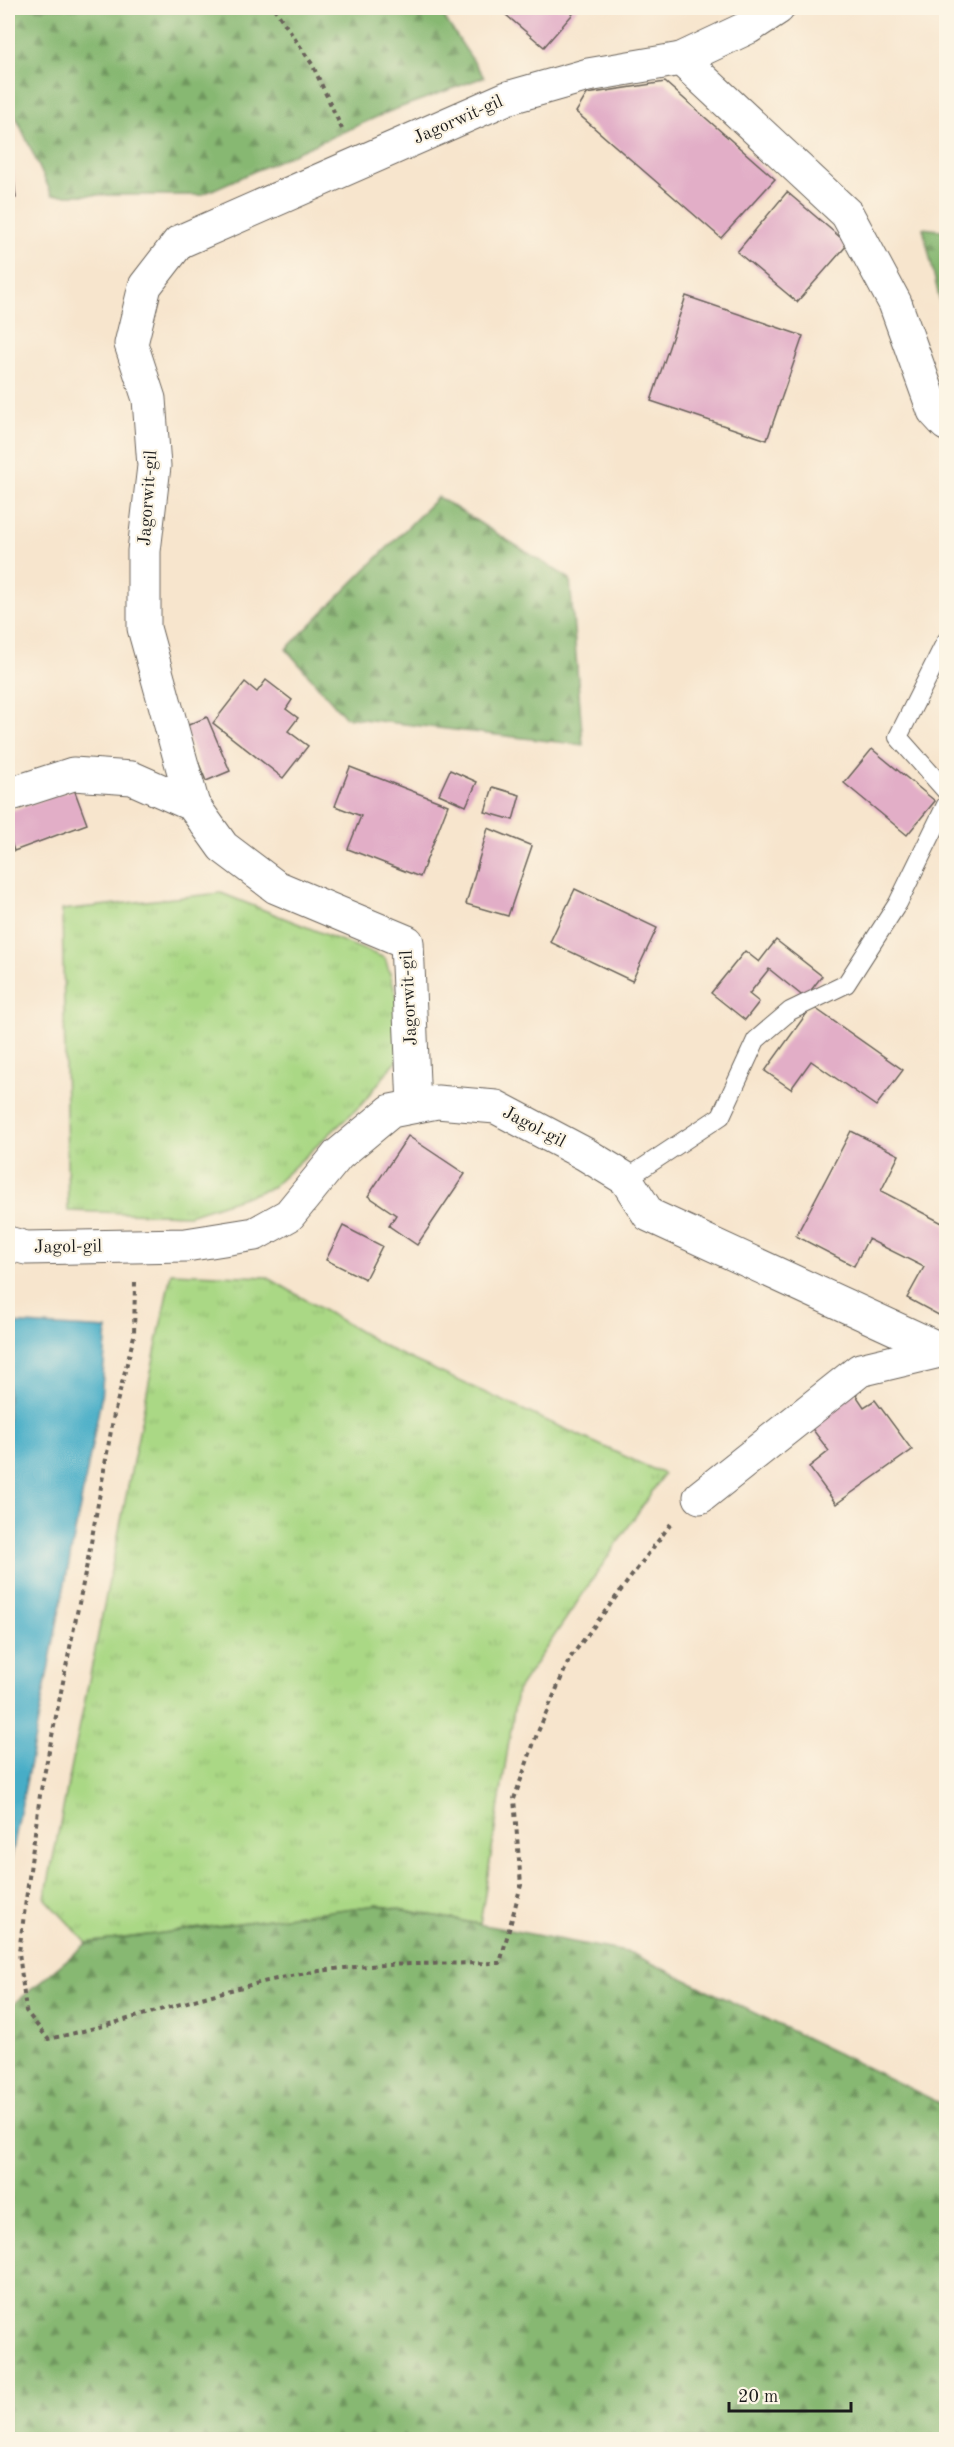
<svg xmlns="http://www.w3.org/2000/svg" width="954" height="2447" viewBox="0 0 954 2447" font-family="'Old Standard TT',serif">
	<defs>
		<pattern id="grass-tufts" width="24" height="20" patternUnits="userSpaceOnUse" patternTransform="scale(1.5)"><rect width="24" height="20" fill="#aad885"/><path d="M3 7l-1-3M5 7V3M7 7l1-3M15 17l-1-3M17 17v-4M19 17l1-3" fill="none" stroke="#92b972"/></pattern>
		<pattern id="forest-firs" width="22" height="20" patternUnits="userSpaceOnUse" patternTransform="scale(1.5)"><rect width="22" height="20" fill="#87b872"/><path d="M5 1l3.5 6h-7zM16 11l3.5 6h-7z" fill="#6e955d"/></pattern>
	</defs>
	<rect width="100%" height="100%" fill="#fcf5e5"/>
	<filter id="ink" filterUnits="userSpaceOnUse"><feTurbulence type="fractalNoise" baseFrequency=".0167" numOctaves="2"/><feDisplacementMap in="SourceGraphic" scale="12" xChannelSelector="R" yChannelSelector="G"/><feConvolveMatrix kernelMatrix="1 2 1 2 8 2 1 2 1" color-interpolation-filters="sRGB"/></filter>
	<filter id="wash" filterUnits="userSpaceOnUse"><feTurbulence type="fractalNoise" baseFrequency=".008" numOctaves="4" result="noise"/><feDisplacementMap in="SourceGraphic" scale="24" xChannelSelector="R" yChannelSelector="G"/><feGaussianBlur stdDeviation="1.35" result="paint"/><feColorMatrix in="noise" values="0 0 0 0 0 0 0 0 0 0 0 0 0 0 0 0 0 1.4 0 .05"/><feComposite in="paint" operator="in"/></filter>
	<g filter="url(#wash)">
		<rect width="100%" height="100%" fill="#f7e5cd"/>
		<g fill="url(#grass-tufts)" stroke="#637a50" stroke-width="1.5">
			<polygon points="221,893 385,958 411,1042 362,1104 271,1188 189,1215 68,1211 62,910"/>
			<polygon points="171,1273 267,1277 391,1350 664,1474 517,1691 480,1924 377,1905 87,1943 45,1898"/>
		</g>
		<g fill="url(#forest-firs)" stroke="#526a47" stroke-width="1.5">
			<polygon points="8,8 438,8 484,77 388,112 201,195 52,195 8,99"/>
			<polygon points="923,228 946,231 946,327"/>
			<polygon points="438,497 570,579 583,745 345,717 286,649"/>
			<polygon points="377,1905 631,1953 946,2106 946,2439 8,2439 8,2009 87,1943"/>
		</g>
		<polygon fill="#47adc7" stroke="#326472" stroke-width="1.5" points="8,1323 107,1329 101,1399 8,1875"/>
		<g id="blocks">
			<g fill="#e2aec7">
				<polygon points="500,8 578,8 544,47 499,9"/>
				<polygon points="665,82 775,179 721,238 576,112 587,94"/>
				<polygon points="8,161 12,161 16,198 8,200"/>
				<polygon points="787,192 848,244 797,302 737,252"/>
				<polygon points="686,296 803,336 767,440 651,401"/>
				<polygon points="266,680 292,700 286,709 298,718 288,731 308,746 283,778 213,723 245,682 257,692"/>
				<polygon points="207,717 230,771 206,781 184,727"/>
				<polygon points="872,749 935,801 907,835 844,783"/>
				<polygon points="350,767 448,805 420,877 348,849 361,816 335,806"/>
				<polygon points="450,770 477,782 466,806 439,794"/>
				<polygon points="493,787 520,795 513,820 485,812"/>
				<polygon points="74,789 87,824 14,851 8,833 8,812"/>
				<polygon points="488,828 532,846 508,916 466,904"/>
				<polygon points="575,889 657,928 632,981 550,942"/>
				<polygon points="776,940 822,976 805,998 769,969 749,994 759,1002 745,1020 711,993 745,951 759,962"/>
				<polygon points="812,1006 903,1070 876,1106 811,1061 791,1089 765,1071"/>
				<polygon points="851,1131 899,1155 881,1191 946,1225 946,1319 907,1298 924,1267 868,1239 854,1266 796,1236"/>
				<polygon points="408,1136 465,1174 417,1245 389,1226 396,1215 368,1196"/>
				<polygon points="343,1226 382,1246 365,1279 326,1260"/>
				<polygon points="852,1389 864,1407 875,1400 912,1450 836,1504 809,1467 829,1451 807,1422"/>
			</g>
		</g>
	</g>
	<g filter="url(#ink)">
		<use href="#blocks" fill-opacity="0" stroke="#69625a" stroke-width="1.5"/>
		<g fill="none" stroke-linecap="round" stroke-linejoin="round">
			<defs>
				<g id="service">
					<polyline points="946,641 898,737 946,791"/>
					<polyline points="626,1179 721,1116 756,1040 790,1011 846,984 898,903 946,805"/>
				</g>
				<g id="minor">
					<polyline points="681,59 847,214 895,303 934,411 946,424"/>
					<polyline points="8,795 73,774 132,778 193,805"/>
					<polyline points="414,1106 407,942 276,887 223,847 193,805 144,628 144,551 154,466 149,399 131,344 145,286 179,242 507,98 588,75 681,59 749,27 778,8"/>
					<polyline points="8,1243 26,1248 186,1245 255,1234 289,1215 338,1155 391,1111 437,1102 496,1107 585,1154 626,1179 649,1215 946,1352"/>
					<polyline points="700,1497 860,1370 944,1350"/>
				</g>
			</defs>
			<use href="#service" stroke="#69625a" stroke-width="20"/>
			<use href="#minor" stroke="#69625a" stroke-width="35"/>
			<g stroke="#69625a" stroke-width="4" stroke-dasharray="4.5 4.5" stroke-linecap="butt">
				<polyline points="274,8 312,64 342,129"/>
				<path d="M 135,1282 L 134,1336 L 114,1414 L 89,1554 L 40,1795 L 19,1952 L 26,2011 L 48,2039 C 130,2022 209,1992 291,1976 C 359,1962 430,1964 500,1963 L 521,1885 L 514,1799 L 537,1734 L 570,1658 L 673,1521"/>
			</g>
			<use href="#service" stroke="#fff" stroke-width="18"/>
			<use href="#minor" stroke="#fff" stroke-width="33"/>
		</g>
	</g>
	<g text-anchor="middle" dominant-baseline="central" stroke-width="4.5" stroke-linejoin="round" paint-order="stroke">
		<g font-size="18" fill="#1c1c1c" stroke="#fcf5e5">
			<text transform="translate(458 120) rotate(-24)">Jagorwit-gil</text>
			<text transform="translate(148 498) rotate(-86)">Jagorwit-gil</text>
			<text transform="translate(409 998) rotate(-93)">Jagorwit-gil</text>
			<text transform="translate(534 1127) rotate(28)">Jagol-gil</text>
			<text transform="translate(68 1247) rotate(-1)">Jagol-gil</text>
		</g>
	</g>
	<rect width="954" height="2447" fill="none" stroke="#fcf5e5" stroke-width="30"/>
	<path d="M729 2402v9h122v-9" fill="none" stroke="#1c1c1c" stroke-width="3"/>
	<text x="738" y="2402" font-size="18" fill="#1c1c1c" stroke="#fcf5e5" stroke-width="4.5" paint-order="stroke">20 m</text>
</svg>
